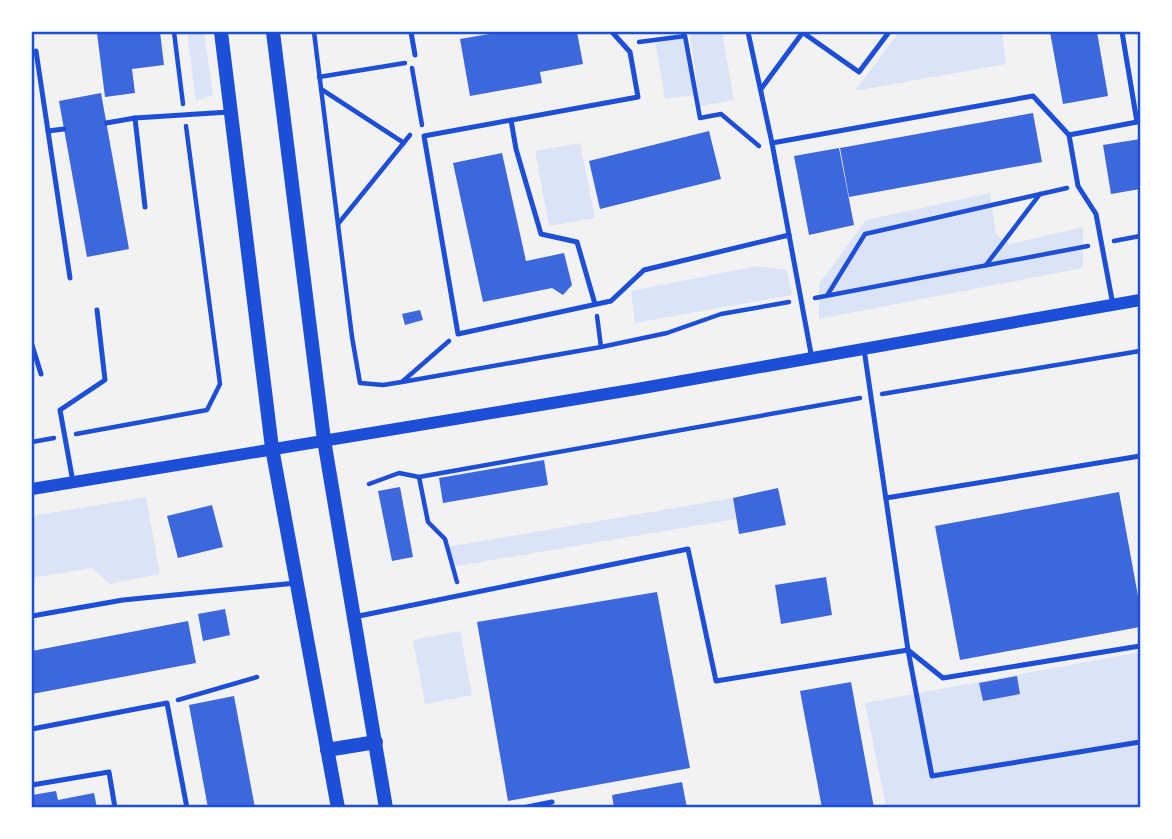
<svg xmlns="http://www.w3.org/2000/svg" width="1172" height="839" viewBox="0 0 1172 839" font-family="Merriweather,serif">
	<rect width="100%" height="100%" fill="#f2f2f2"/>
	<g fill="#dbe4f7">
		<polygon points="187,32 204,32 213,95 196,101"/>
		<polygon points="690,32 722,32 734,100 700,106"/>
		<polygon points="899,32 1002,32 1006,64 855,91"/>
		<polygon points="685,36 695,95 665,99 655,41"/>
		<polygon points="580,143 595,218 549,226 535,151"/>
		<polygon points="990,193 996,234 1009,244 1083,227 1083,268 819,319 819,284 866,220"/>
		<polygon points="757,266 787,270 792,295 635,323 631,291"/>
		<polygon points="146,497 160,574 110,584 92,568 32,578 32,516"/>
		<polygon points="733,498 736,519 451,567 447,547"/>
		<polygon points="460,631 472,695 425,704 413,640"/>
		<polygon points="1140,652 1140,807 886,807 865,703"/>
	</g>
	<g fill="#3d67dc">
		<polygon points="109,32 160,32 164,65 132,69 135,93 105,97 97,33"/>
		<polygon points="501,32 577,32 583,64 540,72 542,83 470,96 460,39"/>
		<polygon points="1050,32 1097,32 1108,96 1063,104"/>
		<polygon points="101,93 129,249 87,257 59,101"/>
		<polygon points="1033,113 1042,162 849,197 840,148"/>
		<polygon points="709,131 721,179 600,209 589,161"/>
		<polygon points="1140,139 1140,189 1111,194 1103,145"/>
		<polygon points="839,148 854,225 809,235 794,156"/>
		<polygon points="502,153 526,261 564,253 572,285 563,295 552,288 483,302 453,163"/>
		<polygon points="420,310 423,320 405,325 402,314"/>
		<polygon points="544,460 548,485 443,503 439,478"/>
		<polygon points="400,487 413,557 392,561 378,491"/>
		<polygon points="778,488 786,525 739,534 733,498"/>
		<polygon points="1119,492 1140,607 1140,627 960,660 935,526"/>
		<polygon points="212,505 223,547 178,558 167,516"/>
		<polygon points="826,577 832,615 781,624 775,585"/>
		<polygon points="657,592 690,768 508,801 477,622"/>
		<polygon points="225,609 230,635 203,641 198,614"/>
		<polygon points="188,621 196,663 32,694 32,651"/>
		<polygon points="1017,676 1020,694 983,701 979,683"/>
		<polygon points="851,682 874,808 822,808 800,691"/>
		<polygon points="234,696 255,808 208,808 189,705"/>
		<polygon points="682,782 687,808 614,808 612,795"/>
		<polygon points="56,791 58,800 94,793 97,808 33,808 32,795"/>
	</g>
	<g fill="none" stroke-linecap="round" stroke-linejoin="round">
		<g stroke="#1d4ed8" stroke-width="4.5">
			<polyline points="174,32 183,104"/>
			<polyline points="314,32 352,337 360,383 383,385 402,382 601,347 667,333 721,314 789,302"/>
			<polyline points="639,42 685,36 700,118 721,114 759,146"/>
			<polyline points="412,68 422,125"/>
			<polyline points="319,77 405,63"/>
			<polyline points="321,89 404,143"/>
			<polyline points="338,224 410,135"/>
			<polyline points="1114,241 1140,236"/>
			<polyline points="986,265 1040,194"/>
			<polyline points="828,294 865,234 1067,188"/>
			<polyline points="815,298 1088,246"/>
			<polyline points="597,316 601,347"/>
			<polyline points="403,381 449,341"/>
			<polyline points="882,394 1140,351"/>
			<polyline points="76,434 207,410 220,384 186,126"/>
			<polyline points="32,442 54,438"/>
			<polyline points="419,477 428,522 445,539 457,582"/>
			<polyline points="369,484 399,473 419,477 860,398"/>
			<polyline points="178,700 257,677"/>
		</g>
		<g stroke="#1d4ed8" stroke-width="5">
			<polyline points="411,32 415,55"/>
			<polyline points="612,32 630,52 638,97 424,136 458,334 611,301 644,270 789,235"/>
			<polyline points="748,32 772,143"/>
			<polyline points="802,32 859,72 889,32"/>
			<polyline points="36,51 70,278"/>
			<polyline points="761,89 803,32"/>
			<polyline points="511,120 516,149 541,234 577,242 595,304"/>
			<polyline points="106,123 135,118"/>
			<polyline points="48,131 64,129"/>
			<polyline points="145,207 135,118 229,112"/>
			<polyline points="1113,305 1096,214 1078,186 1069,135 1137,122 1122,32"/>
			<polyline points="32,345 41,374"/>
			<polyline points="864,349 908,650 932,776 1140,742"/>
			<polyline points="812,359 772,143 1033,96 1069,135"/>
			<polyline points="73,482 60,410 105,380 97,310"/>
			<polyline points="886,498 1140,456"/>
			<polyline points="32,616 123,600 296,583"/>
			<polyline points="354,617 688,549 716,681 908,650 943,678 1140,646"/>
			<polyline points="32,729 167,703 187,808"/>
			<polyline points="32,785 109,772 115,808"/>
			<polyline points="522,808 552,802"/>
		</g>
		<polyline stroke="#1d4ed8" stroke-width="12" points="32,489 637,389 1140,300"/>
		<g stroke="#1d4ed8" stroke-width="14">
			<polyline points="221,32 272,448 338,808"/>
			<polyline points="273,32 324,440 386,808"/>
			<polyline points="327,750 376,742"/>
		</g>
	</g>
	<rect width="1172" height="839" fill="none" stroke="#ffffff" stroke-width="66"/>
	<rect x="33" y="33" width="1106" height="773" fill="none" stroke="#1d4ed8" stroke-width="2.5"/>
</svg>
